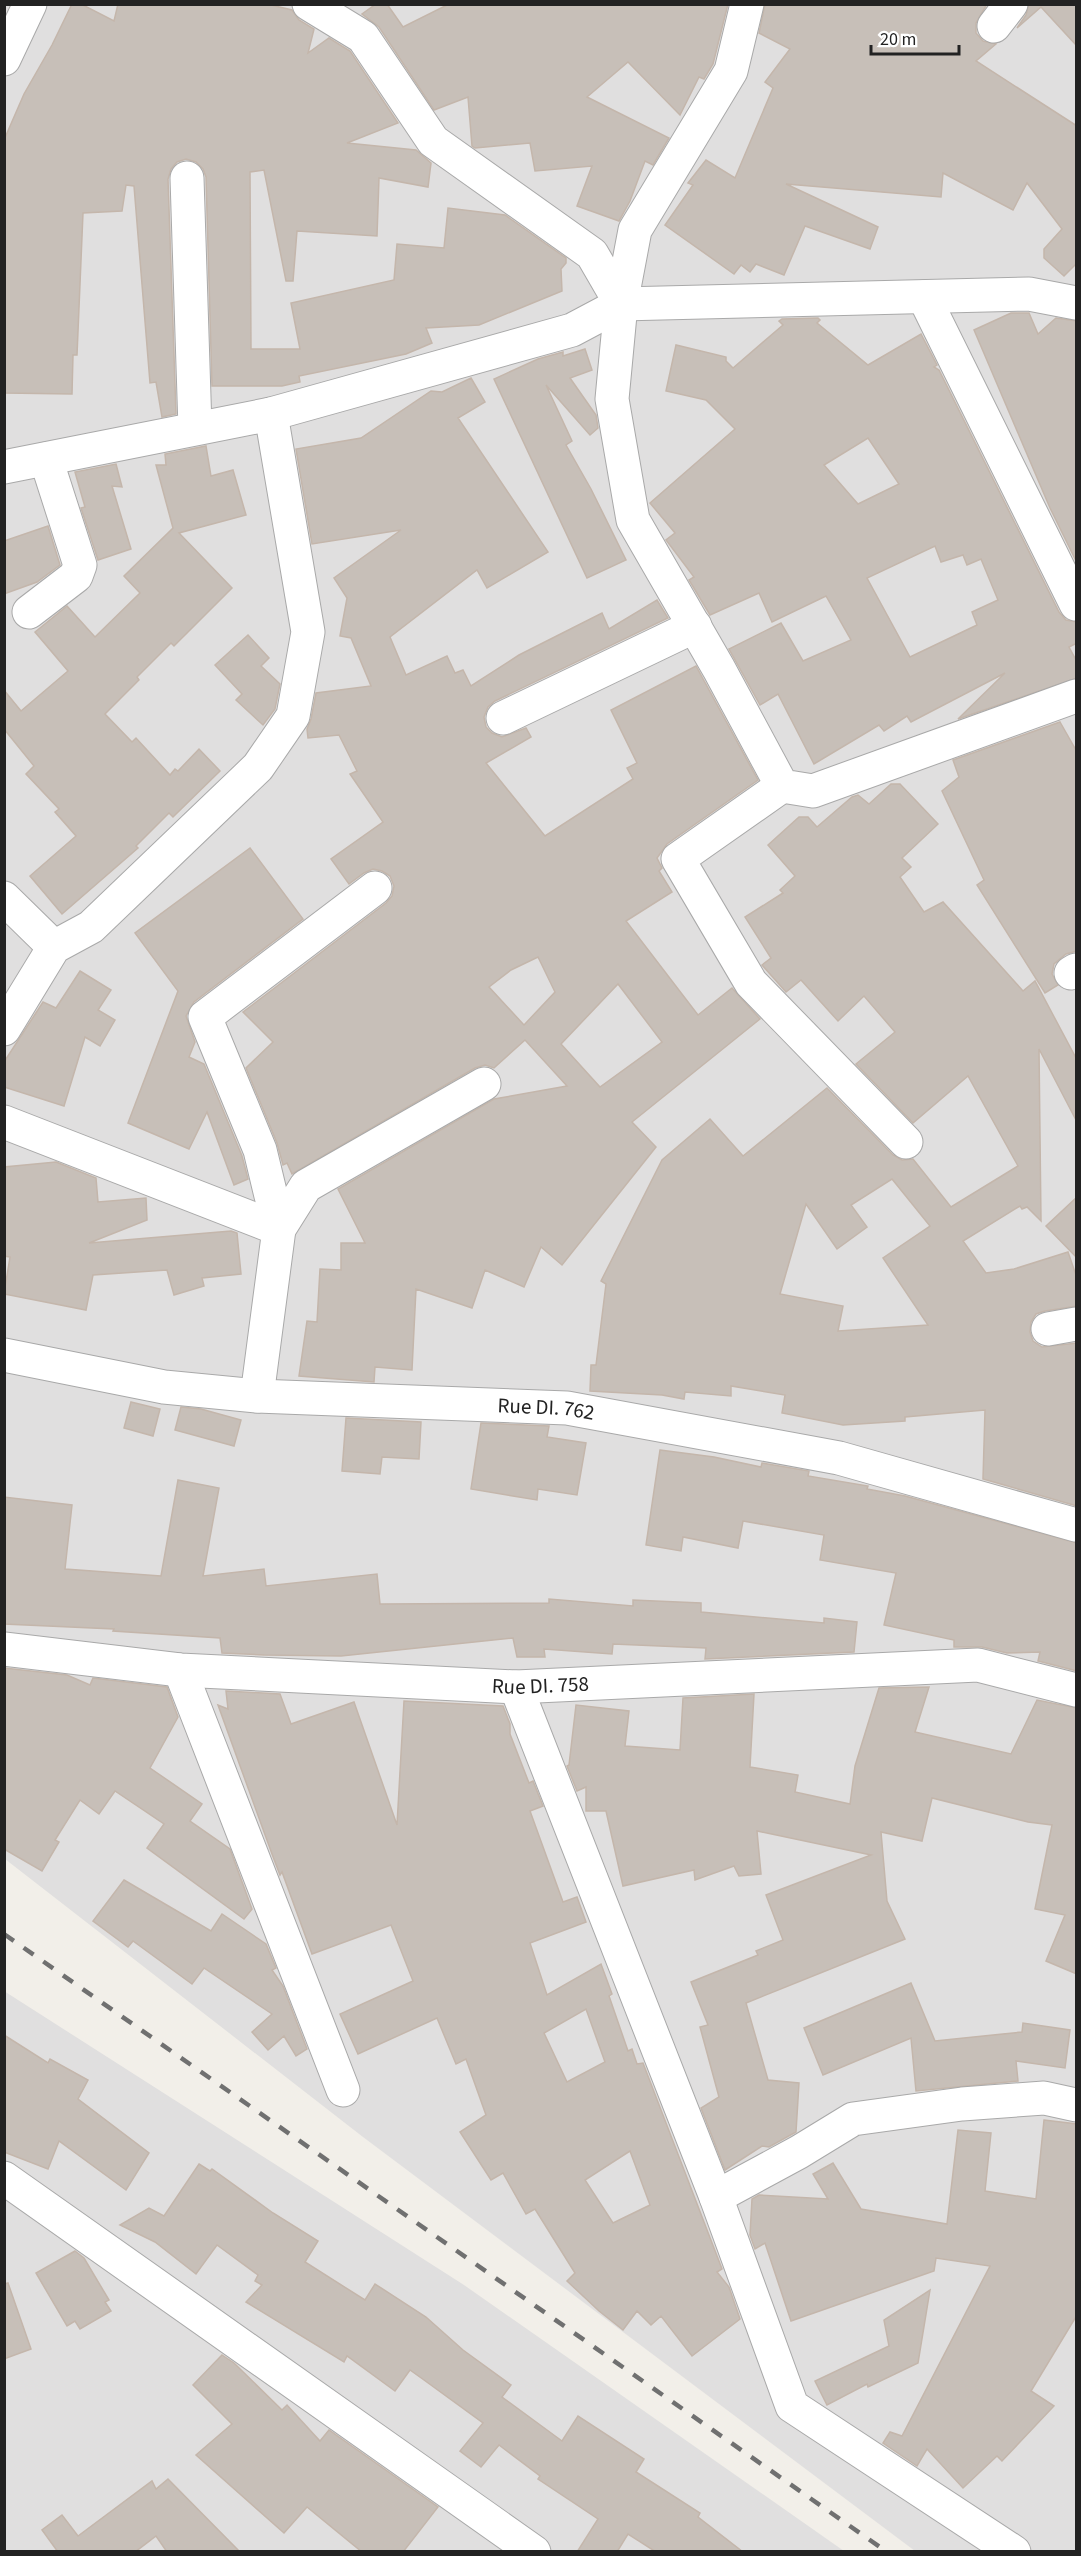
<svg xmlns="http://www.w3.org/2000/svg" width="1081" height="2556" viewBox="0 0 1081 2556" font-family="'Source Sans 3',sans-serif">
	<rect width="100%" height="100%" fill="#f2efe9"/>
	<g fill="#e0dfdf">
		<polygon points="4,5 1076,5 1076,2551 915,2551 363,2137 5,1859"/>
		<polygon points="4,1991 464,2285 844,2551 5,2551"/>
	</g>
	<g fill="#c7bfb8" stroke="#c4b6ab" stroke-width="1.5" fill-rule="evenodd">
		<polygon points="72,4 81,4 114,21 118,4 267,4 292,10 299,20 314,29 308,53 329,38 350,51 398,123 347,143 416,150 431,163 428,187 379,178 377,236 297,231 293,281 286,281 264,170 250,172 251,349 300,349 291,303 394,280 397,244 444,248 448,208 505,215 566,258 566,263 561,269 562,291 479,325 426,328 432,343 406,354 299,376 300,382 282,386 212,386 206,177 203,169 196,162 186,159 177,162 171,169 168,179 176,414 162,417 156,382 150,383 134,186 126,185 122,211 83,213 77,355 73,355 72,394 4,393 4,140 24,94 52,45"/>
		<polygon points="376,4 387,4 403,27 449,4 728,4 713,64 704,79 699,77 680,115 628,62 587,97 669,138 653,165 645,161 630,201 619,221 577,206 592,166 535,171 530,143 475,148 472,146 468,97 434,110 379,27 362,14"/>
		<polygon points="765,4 987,4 976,23 976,33 983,41 996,44 976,61 1077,126 1077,263 1064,276 1044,258 1044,249 1062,229 1027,183 1013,210 943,173 941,197 786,184 878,227 870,249 805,226 784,275 756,264 750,272 741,265 734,274 665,225 693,185 688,183 706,160 735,178 773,88 765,82 790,49 759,33"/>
		<polygon points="1029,4 1077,4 1077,46 1041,7 1017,28 1026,15"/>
		<polygon points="1011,313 1029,313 1038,334 1056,318 1077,321 1077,563 1050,508 974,330"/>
		<path d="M 818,318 L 820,320 L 817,323 L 868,365 L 921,334 L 937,365 L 934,367 L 939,370 L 1059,612 L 1066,620 L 1077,622 L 1077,643 L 1069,647 L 1077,662 L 1077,678 L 958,719 L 1005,673 L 911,722 L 907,716 L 884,731 L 879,725 L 814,764 L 778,694 L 760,705 L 729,649 L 781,623 L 803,661 L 851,640 L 826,596 L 772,622 L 759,593 L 710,615 L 689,580 L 694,577 L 666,540 L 675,533 L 650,503 L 735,429 L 706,400 L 666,391 L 676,345 L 726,357 L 726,361 L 733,368 L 783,325 L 779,321 L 782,319 ZM 868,438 L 899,484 L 858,504 L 824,465 ZM 935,546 L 941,562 L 963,555 L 967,565 L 981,559 L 998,600 L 972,612 L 977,625 L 910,657 L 867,578 Z"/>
		<polygon points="585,349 592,370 570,378 596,415 598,428 590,435 546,385 572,441 566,445 591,489 626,560 587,578 494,379 538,359 563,352 563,356"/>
		<path d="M 471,378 L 485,402 L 458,418 L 548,552 L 487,588 L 477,570 L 390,637 L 406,675 L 447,656 L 455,673 L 463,670 L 471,686 L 519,655 L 602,613 L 609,629 L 657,600 L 668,618 L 495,701 L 488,707 L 484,717 L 486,727 L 492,733 L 502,737 L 526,728 L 531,737 L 486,763 L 545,836 L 633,779 L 627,768 L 637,763 L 611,710 L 696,666 L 758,780 L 667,844 L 657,858 L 662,868 L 659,871 L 672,892 L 626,921 L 698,1015 L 732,988 L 760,1019 L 632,1122 L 656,1147 L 562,1265 L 541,1247 L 524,1287 L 485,1270 L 472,1308 L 416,1289 L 412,1370 L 375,1367 L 374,1382 L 299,1376 L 307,1321 L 317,1322 L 320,1269 L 341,1270 L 341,1243 L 365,1243 L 338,1189 L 494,1099 L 567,1086 L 525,1040 L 494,1068 L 485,1065 L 475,1068 L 292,1174 L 287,1163 L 283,1165 L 277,1143 L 246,1068 L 273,1042 L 243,1012 L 386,903 L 392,896 L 394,886 L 390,876 L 382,871 L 373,869 L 364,873 L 349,884 L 331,859 L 383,822 L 350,774 L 357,771 L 339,735 L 308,738 L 307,729 L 311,719 L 316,693 L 371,686 L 351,638 L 340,636 L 347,598 L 334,578 L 401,530 L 312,544 L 296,449 L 361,438 L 431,391 L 442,392 ZM 538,957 L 555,992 L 524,1025 L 489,987 L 511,970 ZM 618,984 L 662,1042 L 600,1087 L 561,1044 Z"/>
		<polygon points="206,446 211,476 233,470 246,515 179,533 232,588 174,646 171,643 137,677 139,680 105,714 132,742 136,738 170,775 175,769 178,771 199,749 220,771 173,817 169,813 136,846 138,848 62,914 30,876 76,836 55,812 59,809 26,774 34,766 4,729 4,690 21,711 68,671 35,632 67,606 95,637 140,593 124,576 173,528 156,465 166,465 165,454"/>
		<polygon points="116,464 122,487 112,486 131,549 98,560 81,508 85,507 75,472"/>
		<polygon points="48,526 60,565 37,582 4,594 4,541"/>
		<polygon points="248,635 269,658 261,666 280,684 275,709 263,725 236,700 242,694 215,665"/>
		<polygon points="1060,722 1077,752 1077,951 1066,954 1054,964 1052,974 1058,985 1045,993 977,885 984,880 942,791 959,777 953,760"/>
		<path d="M 891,784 L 900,784 L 938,824 L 902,858 L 911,867 L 900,877 L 924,912 L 943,902 L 1023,991 L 1035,981 L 1077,1060 L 1077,1122 L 1039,1049 L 1041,1221 L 1027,1207 L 1022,1209 L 1020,1206 L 963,1241 L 986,1273 L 1014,1269 L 1068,1252 L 1077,1278 L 1077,1306 L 1045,1311 L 1036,1314 L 1031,1322 L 1030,1332 L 1033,1341 L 1042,1347 L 1077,1343 L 1077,1506 L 983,1479 L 985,1410 L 905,1417 L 905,1421 L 843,1425 L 782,1413 L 785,1395 L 731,1386 L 731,1396 L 685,1392 L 684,1399 L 662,1395 L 590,1391 L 591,1365 L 596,1365 L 606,1284 L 601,1281 L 662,1160 L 710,1119 L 743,1156 L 827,1088 L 893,1155 L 902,1160 L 913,1159 L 951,1207 L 1018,1166 L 968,1076 L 913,1123 L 856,1064 L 895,1032 L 864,996 L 838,1021 L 801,980 L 786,992 L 762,965 L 771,958 L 745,917 L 783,893 L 780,890 L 795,876 L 768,845 L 799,817 L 808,817 L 817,827 L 852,797 L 858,795 L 869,804 ZM 892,1179 L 930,1226 L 883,1258 L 928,1325 L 838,1331 L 843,1306 L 780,1294 L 806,1204 L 837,1249 L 867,1227 L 851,1205 Z"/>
		<polygon points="250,848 303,919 194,1002 186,1016 195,1042 189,1057 204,1064 242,1156 248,1179 234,1185 207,1112 189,1149 128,1123 178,991 135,933"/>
		<polygon points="80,971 111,990 98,1010 115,1020 100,1046 85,1037 64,1106 4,1087 4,1062 43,1002 56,1008"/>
		<polygon points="56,1162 96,1178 98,1202 146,1198 147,1220 89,1243 231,1231 237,1233 241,1274 202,1278 204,1286 174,1295 167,1270 93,1275 86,1310 4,1294 10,1257 4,1256 4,1167"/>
		<polygon points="1077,1197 1077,1258 1046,1226"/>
		<polygon points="131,1402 160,1409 153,1436 124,1428"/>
		<polygon points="181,1407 201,1409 241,1420 234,1446 175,1430"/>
		<polygon points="346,1418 421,1422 419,1459 382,1457 380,1474 342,1471"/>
		<polygon points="481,1423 549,1426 547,1437 586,1443 577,1495 538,1489 537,1500 471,1489"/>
		<polygon points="660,1450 714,1457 761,1467 762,1463 809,1471 808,1476 868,1486 867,1489 905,1496 1077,1543 1077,1671 1038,1661 1040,1652 1007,1653 982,1647 954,1647 954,1640 884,1625 896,1573 820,1560 824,1535 743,1521 738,1548 683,1537 681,1551 646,1545"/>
		<polygon points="178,1480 219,1488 203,1576 264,1569 266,1586 377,1574 380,1604 549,1603 549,1599 633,1606 633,1600 701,1603 701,1612 824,1623 824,1618 857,1622 854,1652 705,1659 706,1648 613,1644 612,1654 544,1649 545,1657 517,1657 513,1638 341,1656 264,1655 222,1653 220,1638 113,1631 114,1629 4,1624 4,1497 72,1505 65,1569 161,1576"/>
		<polygon points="4,1668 67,1675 90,1685 93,1678 167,1687 178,1717 150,1768 202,1804 190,1821 230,1849 252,1909 244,1919 147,1848 164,1824 115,1791 99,1814 80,1800 55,1840 59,1842 42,1871 4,1849"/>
		<polygon points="929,1687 915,1732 1011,1754 1037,1700 1077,1708 1077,1974 1046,1961 1065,1915 1035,1909 1052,1825 1028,1822 932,1798 922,1841 881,1832 887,1901 905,1939 746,2003 768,2080 799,2083 796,2132 769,2147 762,2146 725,2170 701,2108 719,2097 700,2027 708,2025 691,1982 758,1955 756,1951 783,1940 766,1895 871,1855 757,1831 761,1874 739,1876 734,1866 695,1880 694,1870 623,1886 606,1811 586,1811 586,1787 577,1791 567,1766 569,1765 576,1705 629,1711 625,1746 680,1750 683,1698 754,1694 750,1767 798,1775 795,1792 850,1804 855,1766 879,1688"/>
		<path d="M 226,1691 L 280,1694 L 291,1724 L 354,1702 L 397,1825 L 404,1701 L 503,1706 L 510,1724 L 510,1734 L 529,1783 L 533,1781 L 543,1806 L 530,1811 L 563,1902 L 577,1897 L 586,1922 L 530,1943 L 547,1995 L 601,1964 L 612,1994 L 609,1996 L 628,2051 L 632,2049 L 637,2064 L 643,2063 L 722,2269 L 717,2272 L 729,2287 L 740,2319 L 692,2356 L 661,2316 L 651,2325 L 637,2311 L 623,2330 L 599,2311 L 567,2281 L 575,2273 L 535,2209 L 526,2214 L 503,2173 L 491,2180 L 460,2132 L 486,2115 L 466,2059 L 456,2064 L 437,2018 L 358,2054 L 340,2014 L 413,1981 L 391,1925 L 312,1954 L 282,1872 L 280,1875 L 272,1854 L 218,1705 L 228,1709 ZM 586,2009 L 605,2062 L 567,2082 L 544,2033 ZM 630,2151 L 650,2205 L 613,2223 L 585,2180 Z"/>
		<polygon points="124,1880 211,1931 222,1914 266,1944 276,1968 272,1970 283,1986 307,2049 296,2056 284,2036 268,2050 252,2032 272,2014 204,1968 192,1984 133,1941 128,1947 93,1921"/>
		<polygon points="911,1983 935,2041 1022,2032 1023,2023 1070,2030 1065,2068 1016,2061 1018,2081 916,2091 911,2038 823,2075 804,2028"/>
		<polygon points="4,2035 48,2063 50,2059 88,2080 78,2099 149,2153 126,2190 59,2141 48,2169 4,2152"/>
		<polygon points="1044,2120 1077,2124 1077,2315 1031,2391 1054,2406 1002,2461 997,2456 963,2488 927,2449 917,2466 883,2443 890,2432 902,2436 990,2266 936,2258 934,2271 791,2321 765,2243 755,2249 750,2235 752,2199 759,2195 828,2199 813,2174 833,2163 861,2209 947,2224 958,2130 991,2133 985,2191 1036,2199"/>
		<polygon points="199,2164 210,2171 212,2169 273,2213 318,2241 305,2262 365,2300 375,2284 426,2317 463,2350 511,2385 502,2397 562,2441 578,2416 644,2459 636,2472 700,2513 698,2517 743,2552 656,2552 628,2534 617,2552 577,2552 598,2519 538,2479 540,2476 499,2445 481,2467 460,2451 483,2423 424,2380 410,2370 395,2391 347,2356 344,2362 246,2302 262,2285 255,2281 258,2275 217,2245 196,2274 155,2242 120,2225 149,2208 164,2216"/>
		<polygon points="75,2251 84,2258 109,2300 105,2302 111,2311 80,2329 75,2321 67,2326 36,2273"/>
		<polygon points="8,2283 31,2349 4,2359 4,2284"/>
		<polygon points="930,2290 918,2363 868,2387 867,2384 827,2405 815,2381 889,2346 884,2320"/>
		<polygon points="222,2355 234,2363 282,2410 287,2405 320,2441 329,2430 438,2507 403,2552 362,2552 307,2507 284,2533 196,2455 232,2424 193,2385"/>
		<polygon points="168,2479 240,2552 167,2552 156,2536 135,2552 58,2552 42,2530 62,2515 78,2536 152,2481 156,2489"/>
	</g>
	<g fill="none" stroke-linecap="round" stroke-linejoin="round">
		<defs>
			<g id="minor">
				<polyline points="309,4 363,37 433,141 592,254 621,304"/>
				<polyline points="747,4 731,71 635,230 621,304 612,399 633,520 719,669 782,786 813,791 1076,696"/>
				<polyline points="994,26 1011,4"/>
				<polyline points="4,59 30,4"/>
				<polyline points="187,178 195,428"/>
				<polyline points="924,297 1076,604"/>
				<polyline points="4,467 271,414 572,330 621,304 1029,294 1076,303"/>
				<polyline points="29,612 76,576 80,565 46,459"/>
				<polyline points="503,718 695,626"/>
				<polyline points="782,786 678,859 751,983 906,1142"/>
				<polyline points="4,898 54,947"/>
				<polyline points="1071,973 1076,970"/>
				<polyline points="4,1029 54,947 91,927 258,767 293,716 308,632 271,414"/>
				<polyline points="4,1122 279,1229"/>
				<polyline points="279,1229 260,1150 205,1017 375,888"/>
				<polyline points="1048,1329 1076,1324"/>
				<path id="s1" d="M 4,1355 L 164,1387 L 257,1396 L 567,1408 L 839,1458 L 1076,1525"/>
				<polyline points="257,1396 279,1229 306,1186 484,1084"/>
				<path id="s2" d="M 4,1649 L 180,1670 L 516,1687 L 978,1665 L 1076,1690"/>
				<polyline points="180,1670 343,2090"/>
				<polyline points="516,1687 716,2197 792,2406 1014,2552"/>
				<polyline points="4,2178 534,2552"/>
				<polyline points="716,2197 799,2152 853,2119 962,2104 1044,2098 1076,2105"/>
			</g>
		</defs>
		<use href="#minor" stroke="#a9a9a9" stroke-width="35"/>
		<use href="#minor" stroke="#fff" stroke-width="33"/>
		<polyline stroke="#707070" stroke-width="4.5" stroke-dasharray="12 12" stroke-linecap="butt" points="4,1934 887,2552"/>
	</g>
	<g text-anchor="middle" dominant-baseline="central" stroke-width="5" stroke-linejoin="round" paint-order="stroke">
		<g font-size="21" fill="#222" stroke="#fff">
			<text stroke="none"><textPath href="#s1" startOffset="546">Rue DI. 762</textPath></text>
			<text stroke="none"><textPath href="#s2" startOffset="538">Rue DI. 758</textPath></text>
		</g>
	</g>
	<rect width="1081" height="2556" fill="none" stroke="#222222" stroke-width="12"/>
	<path d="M871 45v9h88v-9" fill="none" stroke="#222222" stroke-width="3"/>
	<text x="880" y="45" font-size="18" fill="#222222" stroke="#ffffff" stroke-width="4.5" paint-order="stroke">20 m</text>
</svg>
